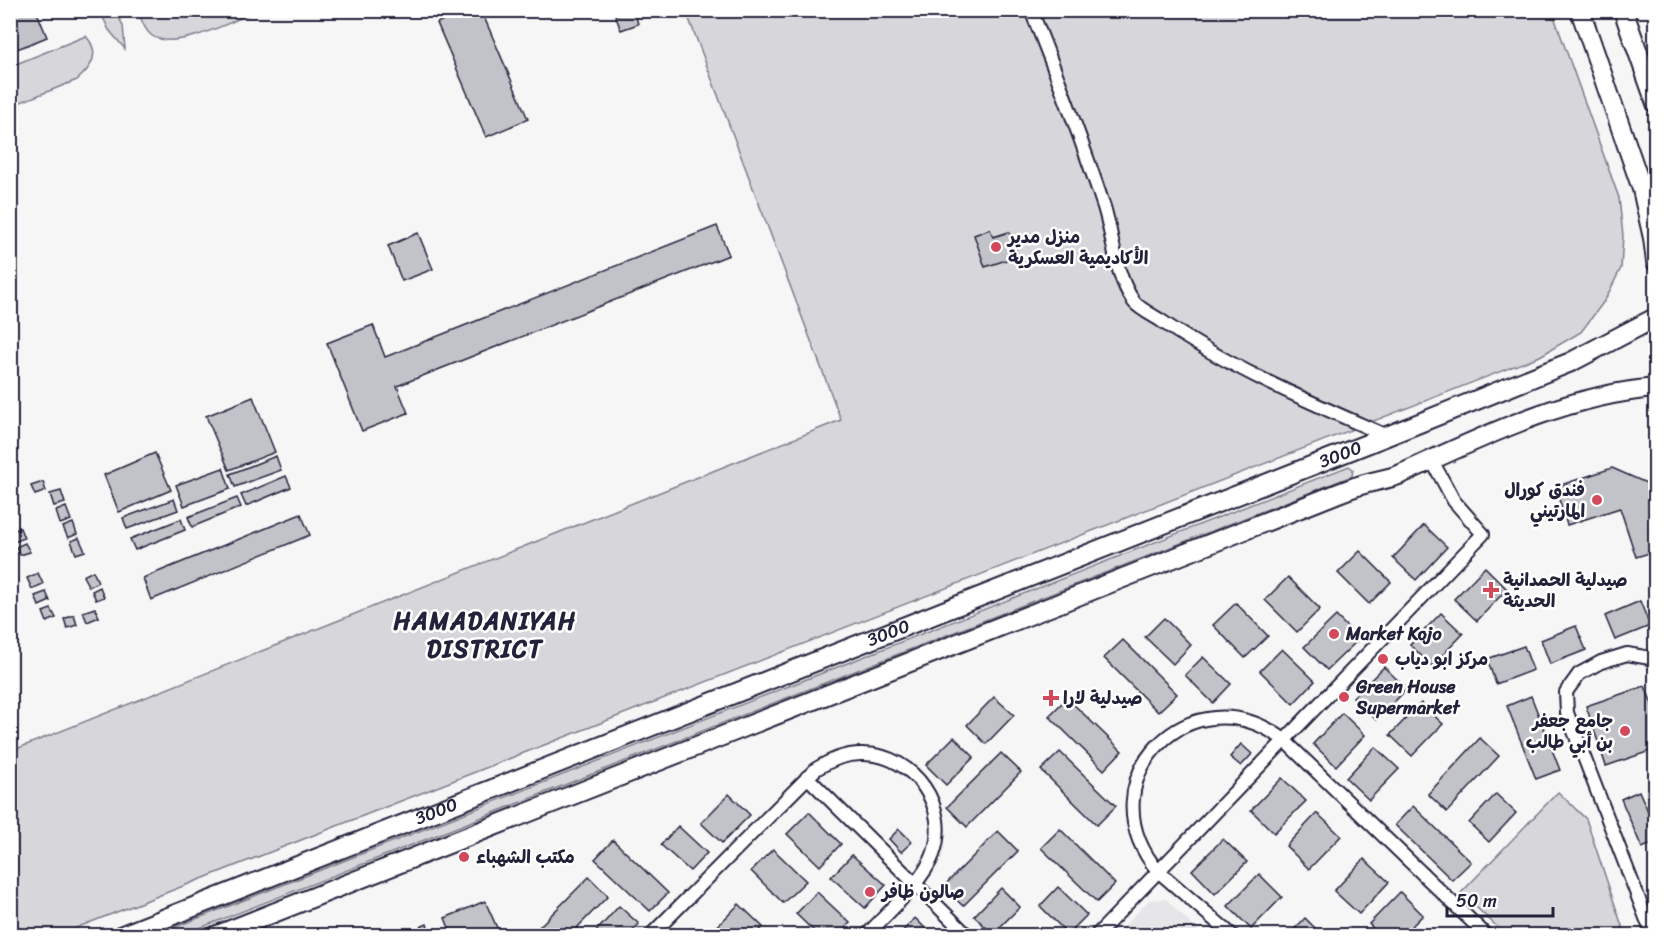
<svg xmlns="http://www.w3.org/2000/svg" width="1666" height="946" viewBox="0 0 1666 946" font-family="Sriracha,'Playpen Sans Arabic',sans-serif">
	<rect width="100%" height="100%" fill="#f6f6f7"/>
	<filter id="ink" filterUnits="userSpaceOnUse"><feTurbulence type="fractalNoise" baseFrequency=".0167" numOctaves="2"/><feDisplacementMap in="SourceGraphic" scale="12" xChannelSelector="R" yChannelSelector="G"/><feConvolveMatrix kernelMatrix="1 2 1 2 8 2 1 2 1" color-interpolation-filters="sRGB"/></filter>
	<g filter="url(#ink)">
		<polygon fill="#e6e6e9" points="1166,899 1202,935 1116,935 1149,900"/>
		<g fill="#d7d7db" stroke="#7c7c8b" stroke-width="1.5">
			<polygon points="100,11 116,11 123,26 125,49 109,30"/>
			<path d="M 138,11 L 138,10 L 257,11 C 234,20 174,53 151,35 C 144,29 141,19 138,11 Z"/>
			<polygon points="686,11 1552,11 1619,198 1623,236 1621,268 1605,300 1581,332 1540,356 58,935 11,936 11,751 841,420"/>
			<path d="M 86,36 C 101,53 92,67 77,80 L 11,106 L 11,66 Z"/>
			<polygon points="1349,466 1353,469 1352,476 182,935 155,935"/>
			<polygon points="1558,792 1586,819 1625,935 1506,935 1461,893"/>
		</g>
		<g fill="#c2c2c9" stroke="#22223b" stroke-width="1.5">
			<polygon points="10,10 36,10 47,37 10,52"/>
			<polygon points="465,10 481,10 528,119 486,137 437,23"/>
			<polygon points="629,10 634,10 638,24 621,30 615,15"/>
			<polygon points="717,226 729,255 397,386 408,413 362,431 327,343 373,325 385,357"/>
			<polygon points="990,229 993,237 1009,232 1018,256 985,267 974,235"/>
			<polygon points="418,233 433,269 402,281 388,246"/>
			<polygon points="253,397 275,452 229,470 206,416"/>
			<polygon points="155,453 171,490 119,512 104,475"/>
			<polygon points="276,456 281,470 235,487 230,474"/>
			<polygon points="223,468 230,489 184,506 176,485"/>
			<polygon points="1612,468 1651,485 1656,498 1656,551 1636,557 1620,508 1567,525 1555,487"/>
			<polygon points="286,476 291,487 246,506 241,495"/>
			<polygon points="43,482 46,491 35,495 31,486"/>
			<polygon points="61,491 65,503 54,506 50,494"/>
			<polygon points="237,498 241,507 192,527 188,517"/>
			<polygon points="174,499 178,510 127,529 123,518"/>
			<polygon points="66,507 71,520 60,524 56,511"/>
			<polygon points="301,514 310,535 151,600 143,578"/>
			<polygon points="181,519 185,530 135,550 130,539"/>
			<polygon points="73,523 77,534 68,538 63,527"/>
			<polygon points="1424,525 1447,547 1416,580 1393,558"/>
			<polygon points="20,528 24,538 14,542 10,532"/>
			<polygon points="79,538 85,551 76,554 71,541"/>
			<polygon points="25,543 30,552 20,555 16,547"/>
			<polygon points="1360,551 1391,582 1369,604 1338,573"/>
			<polygon points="1485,567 1507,589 1477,621 1454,599"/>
			<polygon points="93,571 98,582 89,587 83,576"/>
			<polygon points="38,573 43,584 32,589 27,578"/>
			<polygon points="1288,577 1320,609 1297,632 1265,600"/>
			<polygon points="100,587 104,597 96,600 92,591"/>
			<polygon points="46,592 50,601 39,606 35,596"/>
			<polygon points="1640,601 1650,626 1615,640 1605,616"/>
			<polygon points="1236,603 1268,636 1245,658 1213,625"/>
			<polygon points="95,608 99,617 87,622 83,612"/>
			<polygon points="51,609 56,618 47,622 43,612"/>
			<polygon points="1441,613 1463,634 1432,666 1410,645"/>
			<polygon points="74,615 77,625 67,628 64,619"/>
			<polygon points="1336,616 1359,639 1327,670 1304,647"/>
			<polygon points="1164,618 1191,645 1173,664 1145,637"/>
			<polygon points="1576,626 1586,650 1550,664 1541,640"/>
			<polygon points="1123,640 1177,694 1158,712 1104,658"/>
			<polygon points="1524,646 1533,670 1496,684 1487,659"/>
			<polygon points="1282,649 1315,681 1293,704 1260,671"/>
			<polygon points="1203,657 1231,684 1213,703 1185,675"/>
			<polygon points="1384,667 1407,689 1376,720 1353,697"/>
			<polygon points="1645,686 1656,714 1656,749 1606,766 1586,706"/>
			<polygon points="1531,696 1560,770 1536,779 1507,706"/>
			<polygon points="994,697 1014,715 986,744 967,725"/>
			<polygon points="1067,698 1122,751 1104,770 1049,716"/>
			<polygon points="1421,703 1443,724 1412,756 1390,735"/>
			<polygon points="1342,713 1365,735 1336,766 1313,744"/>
			<polygon points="954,737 974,757 946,785 926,765"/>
			<polygon points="1480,738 1499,756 1447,812 1428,794"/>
			<polygon points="1241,744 1252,754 1241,766 1230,757"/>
			<polygon points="1375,747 1399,769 1369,800 1346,778"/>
			<polygon points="1060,752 1116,806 1097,825 1041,770"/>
			<polygon points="1001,753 1021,772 967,827 947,807"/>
			<polygon points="1282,778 1306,801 1274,833 1251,810"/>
			<polygon points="1639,791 1656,829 1656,842 1642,848 1621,799"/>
			<polygon points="729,794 750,815 722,843 701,823"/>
			<polygon points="1496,794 1516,813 1489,842 1469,823"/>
			<polygon points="1413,806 1471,862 1452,880 1395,825"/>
			<polygon points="809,812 841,844 820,866 787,834"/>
			<polygon points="1317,813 1341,836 1309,869 1286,846"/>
			<polygon points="678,826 707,853 690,871 661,845"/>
			<polygon points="899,829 912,842 901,852 889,839"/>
			<polygon points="1060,829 1115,884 1097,902 1041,848"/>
			<polygon points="998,831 1018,851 963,906 943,887"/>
			<polygon points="1223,839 1247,862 1215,894 1192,870"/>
			<polygon points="613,840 668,893 650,911 595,859"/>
			<polygon points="773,849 806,881 783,903 751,871"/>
			<polygon points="852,855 886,885 865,908 831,877"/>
			<polygon points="1364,859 1389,882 1359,914 1334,891"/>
			<polygon points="1259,874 1282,897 1251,929 1228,906"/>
			<polygon points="589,877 608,896 569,936 536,936 533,933"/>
			<polygon points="1058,887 1087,915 1068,934 1040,906"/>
			<polygon points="1001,888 1020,907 993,934 974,916"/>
			<polygon points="817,892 850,923 837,936 819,936 796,914"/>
			<polygon points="1400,892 1423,915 1402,936 1381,936 1369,924"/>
			<polygon points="485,901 498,930 485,936 452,936 445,918"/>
			<polygon points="739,904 763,927 754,936 708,936"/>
			<polygon points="619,906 639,924 628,936 592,936"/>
			<polygon points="915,918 933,936 898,936"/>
			<polygon points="1305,918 1323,936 1288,936"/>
			<polygon points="427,924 431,936 399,936"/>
		</g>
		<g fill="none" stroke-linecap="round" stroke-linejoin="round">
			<defs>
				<g id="street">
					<path d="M 1031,10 C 1057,75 1082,141 1104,207 C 1114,239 1114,273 1134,302 C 1140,309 1152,315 1160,320 C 1229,368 1310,402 1387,436"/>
					<polyline points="807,777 968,936"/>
					<path d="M 650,936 L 816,769 C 831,760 846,753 864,754 C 914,755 951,807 933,855 C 923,882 886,914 866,936"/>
					<polyline points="1096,936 1483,534 1454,501 1431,459"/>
					<path d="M 1233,936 L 1158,871 C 1082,781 1192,669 1284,740 L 1487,936"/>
					<polyline points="1653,936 1567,713 1566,692 1579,674 1601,662 1627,654 1656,659"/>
				</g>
				<g id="secondary">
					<polyline points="1580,10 1642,189 1653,238 1656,262"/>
					<polyline points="1623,10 1656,103"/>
					<path id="s1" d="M 120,936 L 1387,436 L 1571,362 L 1653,319"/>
					<path d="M 215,936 L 1331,496 C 1341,492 1351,488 1361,485 C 1374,481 1389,479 1401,474 C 1482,437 1566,395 1656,388"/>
				</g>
			</defs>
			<use href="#street" stroke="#22223b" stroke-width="16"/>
			<use href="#secondary" stroke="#22223b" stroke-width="22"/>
			<use href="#street" stroke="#fff" stroke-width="12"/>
			<use href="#secondary" stroke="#fff" stroke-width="18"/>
		</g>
	</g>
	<g fill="#d1495b" stroke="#fff" stroke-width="2">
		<circle cx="996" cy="247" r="6"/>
		<circle cx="1597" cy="500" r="6"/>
		<path d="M1488 581h6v6h6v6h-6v6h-6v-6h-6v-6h6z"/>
		<circle cx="1334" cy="634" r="6"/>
		<circle cx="1383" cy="659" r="6"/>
		<circle cx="1344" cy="697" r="6"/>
		<path d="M1048 689h6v6h6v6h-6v6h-6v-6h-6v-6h6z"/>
		<circle cx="1625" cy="731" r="6"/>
		<circle cx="464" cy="857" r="6"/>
		<circle cx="870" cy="892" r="6"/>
	</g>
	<g text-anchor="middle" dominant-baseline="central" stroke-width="5" stroke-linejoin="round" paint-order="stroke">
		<g font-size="18" font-weight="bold" fill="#22223b" stroke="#fff" text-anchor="start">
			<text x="1008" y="237">منزل مدير<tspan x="1008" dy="21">الأكاديمية العسكرية</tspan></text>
			<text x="1585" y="490" text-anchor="end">فندق كورال<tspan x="1585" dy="21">المارتيني</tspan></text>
			<text x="1503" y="580">صيدلية الحمدانية<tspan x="1503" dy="21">الحديثة</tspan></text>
			<text x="1346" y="634">Market Kojo</text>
			<text x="1395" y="659">مركز ابو دياب</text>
			<text x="1356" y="687">Green House<tspan x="1356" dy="21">Supermarket</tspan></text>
			<text x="1063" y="698">صيدلية لارا</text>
			<text x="1613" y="721" text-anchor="end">جامع جعفر<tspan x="1613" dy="21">بن أبي طالب</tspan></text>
			<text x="476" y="857">مكتب الشهباء</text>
			<text x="882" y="892">صالون ظافر</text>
		</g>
		<g font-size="18" fill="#22223b" stroke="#fff">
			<text stroke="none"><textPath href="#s1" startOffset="1312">3000</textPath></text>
			<text stroke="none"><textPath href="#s1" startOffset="826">3000</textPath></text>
			<text stroke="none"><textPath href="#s1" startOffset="340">3000</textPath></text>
		</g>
		<g font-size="24" font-weight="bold" letter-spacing="1.5" fill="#22223b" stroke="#fff">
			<text x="485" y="621">HAMADANIYAH<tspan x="485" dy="28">DISTRICT</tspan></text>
		</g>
	</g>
	<rect width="1666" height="946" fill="none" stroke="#fff" stroke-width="36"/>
	<rect x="18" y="18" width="1630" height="910" fill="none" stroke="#22223b" stroke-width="2" filter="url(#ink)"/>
	<path d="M1447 907v9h106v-9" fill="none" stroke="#22223b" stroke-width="3"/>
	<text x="1456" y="907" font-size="18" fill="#22223b" stroke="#ffffff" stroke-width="4.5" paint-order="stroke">50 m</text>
</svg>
